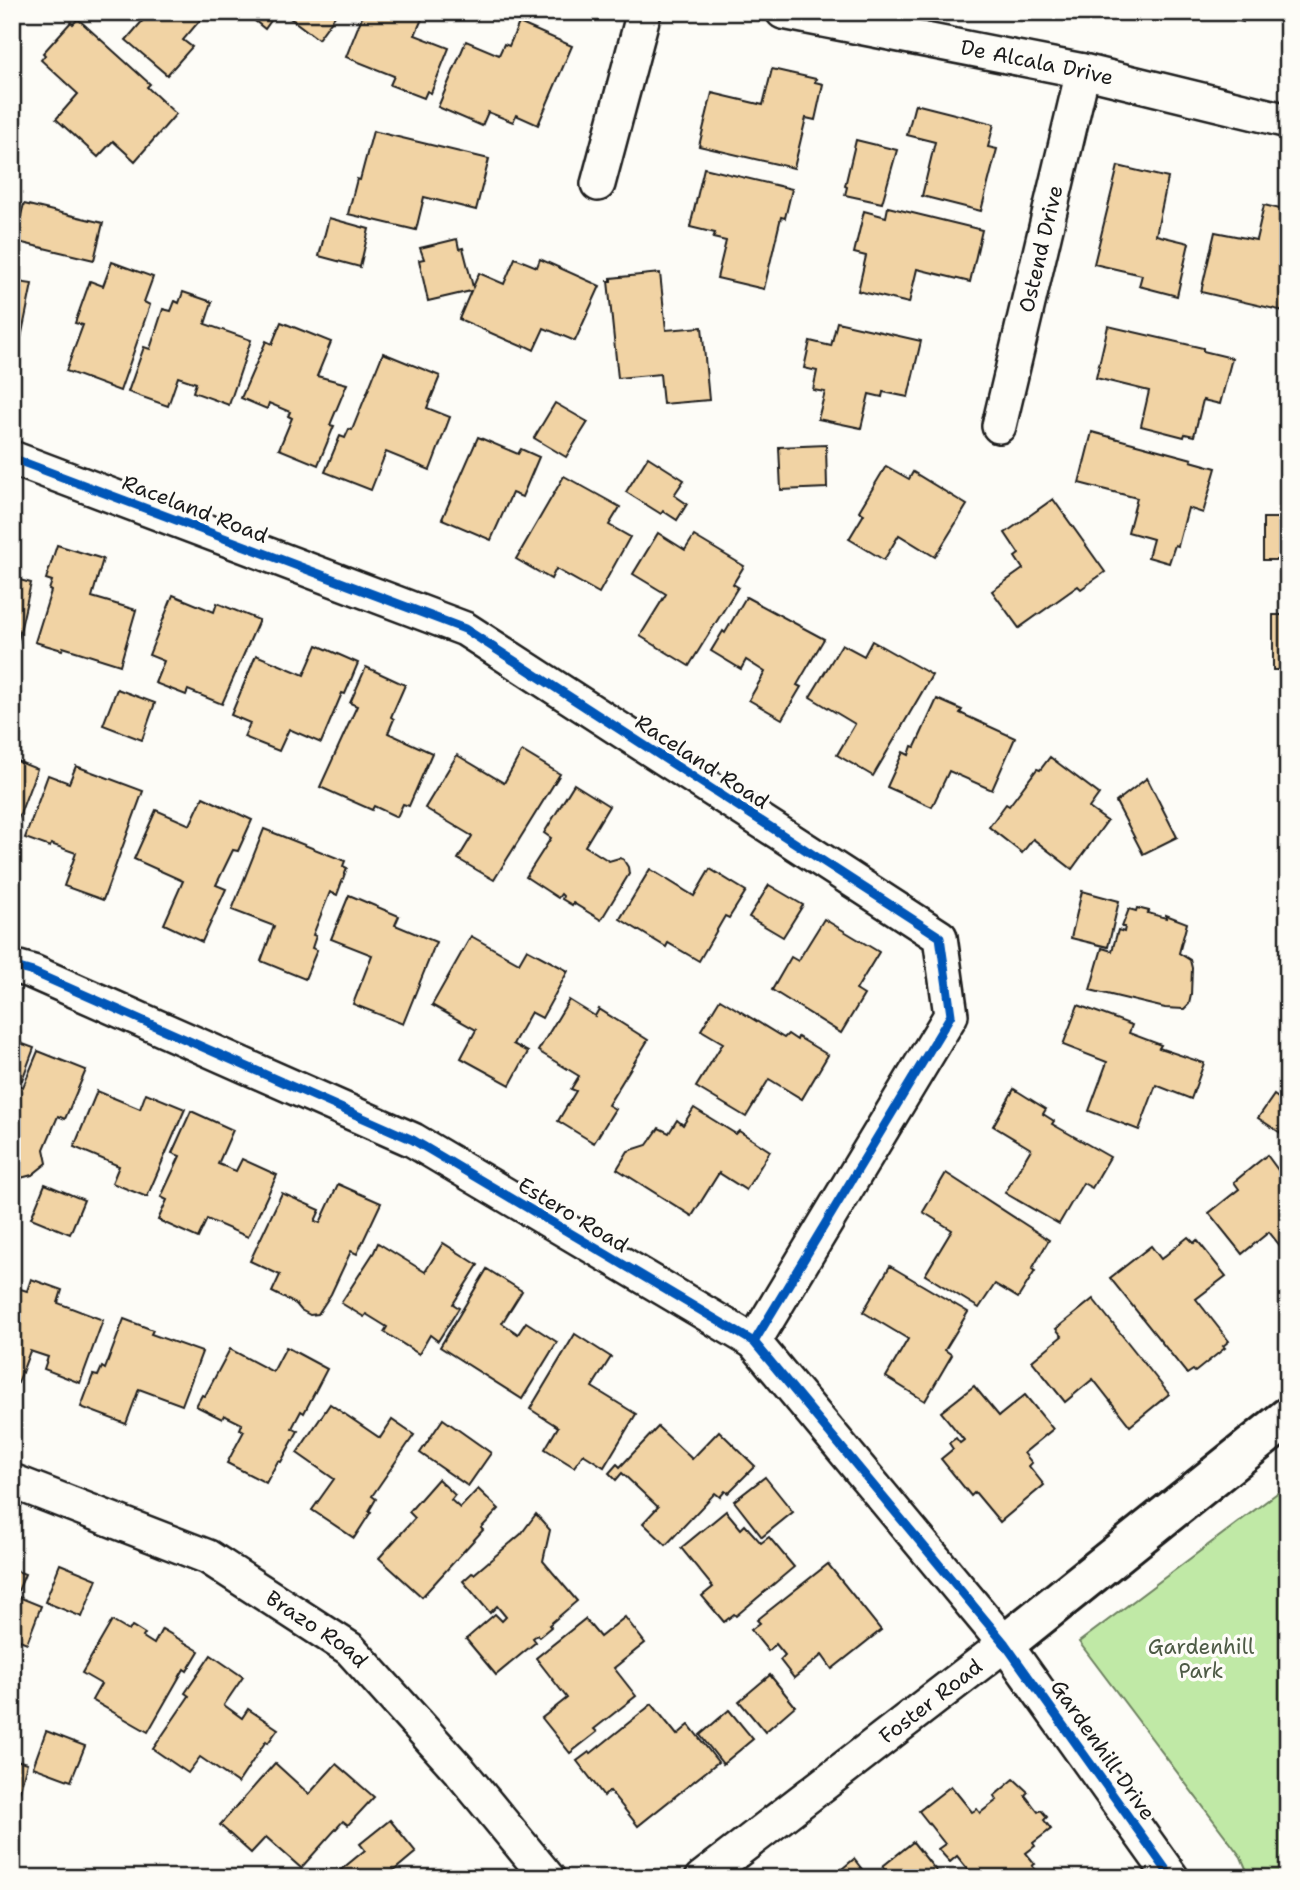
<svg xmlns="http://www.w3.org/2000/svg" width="1300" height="1890" viewBox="0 0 1300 1890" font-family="'Shantell Sans',sans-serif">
	<rect width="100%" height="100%" fill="#fdfcf7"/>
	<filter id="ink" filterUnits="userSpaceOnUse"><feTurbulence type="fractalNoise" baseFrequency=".0143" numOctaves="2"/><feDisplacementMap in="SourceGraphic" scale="14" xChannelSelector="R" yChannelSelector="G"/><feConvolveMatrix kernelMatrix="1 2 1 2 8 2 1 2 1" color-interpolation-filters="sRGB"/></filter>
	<g filter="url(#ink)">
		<polygon fill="#c0e9a6" stroke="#6e8261" stroke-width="2" points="1288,1485 1288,1878 1250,1878 1241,1857 1079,1642"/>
		<g fill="#f1d3a4" stroke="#1c1c1c" stroke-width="2">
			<polygon points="150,12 207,12 183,40 192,47 167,75 126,40"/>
			<polygon points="244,12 277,12 265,29"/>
			<polygon points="282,12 338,12 318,39"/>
			<polygon points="364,12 425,12 415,35 449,48 431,93 427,91 424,98 390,85 394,76 346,57"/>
			<polygon points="1204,12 1245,12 1243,22"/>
			<polygon points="78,19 150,84 147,87 176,114 135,161 113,141 98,157 56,119 78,94 41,60 45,55 43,53 71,22 73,24"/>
			<polygon points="519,23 572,46 538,125 516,115 513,122 488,112 482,126 438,107 466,41 499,55 504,44 509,46"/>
			<polygon points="772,69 816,79 815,82 823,84 815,120 806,118 794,168 699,146 712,93 763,105"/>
			<polygon points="915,104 994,124 988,147 997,149 981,211 922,196 935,142 907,135"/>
			<polygon points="373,131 489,159 476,210 424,197 416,230 348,214 357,179 360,180"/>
			<polygon points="856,140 897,150 882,203 845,195 847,187 845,186"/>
			<polygon points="1118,166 1168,178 1156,235 1189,243 1177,296 1139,286 1142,275 1094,264"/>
			<polygon points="704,168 792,189 785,218 781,217 764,289 717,278 726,241 713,238 715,233 690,227"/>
			<polygon points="24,204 103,223 94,260 14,241"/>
			<polygon points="1264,205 1288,211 1288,312 1201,292 1215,232 1256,240"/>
			<polygon points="888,207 982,230 970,282 917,269 909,303 858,291 866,256 854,253 864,211 886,217"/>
			<polygon points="329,218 369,229 360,267 319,256"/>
			<polygon points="457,239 459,249 463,248 473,287 479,273 504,284 515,258 537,267 540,259 600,286 575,341 544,328 534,350 524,345 523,347 459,319 471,291 428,301 419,260 424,259 420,248"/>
			<polygon points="112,262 153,277 144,302 150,305 120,391 66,371 83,325 75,323 90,281 103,286"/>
			<polygon points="660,273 666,330 702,327 709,400 663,404 660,374 618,378 608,281 611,281 611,278"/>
			<polygon points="12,281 32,284 20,343 12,342"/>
			<polygon points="183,292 212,302 205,324 251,340 229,405 193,392 196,383 178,377 168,406 128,392 144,347 150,349 163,309 171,311 175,301 179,303"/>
			<polygon points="281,322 331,342 317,376 347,384 330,425 334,426 318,465 279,449 292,418 288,416 290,412 269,403 267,409 241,398 266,341 272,344"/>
			<polygon points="837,322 921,341 908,397 883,392 882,397 869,394 861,428 818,419 825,392 813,390 817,371 804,368 810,341 831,346"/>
			<polygon points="1108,326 1203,348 1203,351 1232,358 1220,404 1203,400 1194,436 1185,434 1184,437 1141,426 1149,391 1096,378"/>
			<polygon points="383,353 440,376 427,408 450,417 430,470 386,452 371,490 325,472 340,436 345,438 349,429 352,430"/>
			<polygon points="555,403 588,422 566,457 534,438"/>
			<polygon points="1092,432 1192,459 1191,461 1216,468 1203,513 1188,508 1178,546 1175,545 1169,563 1148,557 1153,539 1128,532 1137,498 1079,483"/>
			<polygon points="478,437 518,454 521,449 539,457 522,497 512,493 491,540 442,519"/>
			<polygon points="826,445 827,488 781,490 779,447"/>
			<polygon points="648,457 684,480 674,495 687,504 677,520 663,511 661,514 626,492"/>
			<polygon points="1284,458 1288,458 1288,496 1283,496"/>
			<polygon points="886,466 909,479 913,472 967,505 935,557 899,535 884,560 849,539 864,514 859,511"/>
			<polygon points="564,476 620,507 609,525 630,537 599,593 556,569 551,579 516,559"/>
			<polygon points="1053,499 1105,572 1081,589 1078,586 1019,628 992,591 1023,569 1015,557 1019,554 1005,533"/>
			<rect x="1263" y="518" width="25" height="42"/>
			<polygon points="658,533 685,550 694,536 744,566 733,584 738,587 689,666 640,636 666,594 633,574"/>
			<polygon points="57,545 103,559 92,597 136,610 120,665 63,647 62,650 35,642 51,591 49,590 52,581 46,579"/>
			<polygon points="12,578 31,583 12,667"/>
			<polygon points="173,595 214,612 217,603 259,620 222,704 188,690 186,695 155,683 164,661 149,655"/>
			<polygon points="746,597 824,639 797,685 801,687 782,719 749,700 765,672 746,660 741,669 711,651 723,631 725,633"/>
			<rect x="1273" y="615" width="15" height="55"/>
			<polygon points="872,641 932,675 873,776 837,755 855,724 810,697 842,644 864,656"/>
			<polygon points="317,645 358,663 345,694 342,693 321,743 289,729 279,751 244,737 250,723 231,715 256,655 304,675"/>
			<polygon points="366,667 405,685 391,717 394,719 388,733 432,753 409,806 403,804 397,817 374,806 372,810 320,787 357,706 350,703"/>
			<polygon points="117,689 155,703 142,740 103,725"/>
			<polygon points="937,699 962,710 960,713 1015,738 992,790 949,771 932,807 887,787 903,752 909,755 912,746 915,747"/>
			<polygon points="522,751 560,774 494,880 458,859 472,836 425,808 457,755 504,783"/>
			<polygon points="1050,757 1099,794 1089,808 1107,821 1072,869 1033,839 1022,853 989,827 1006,804 1009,806 1037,769 1040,770"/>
			<polygon points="12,759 37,769 12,835"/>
			<polygon points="76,766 143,791 103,900 64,886 76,853 51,844 50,847 25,838 48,775 69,783"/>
			<polygon points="1147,778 1177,837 1143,854 1116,802"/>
			<polygon points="574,784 609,806 585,846 609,861 619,858 623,859 628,867 629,874 601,920 573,903 572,905 562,899 563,896 561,894 558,898 526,877 551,838 544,833"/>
			<polygon points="203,797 252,820 238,851 233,850 216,885 226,889 202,942 164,924 183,881 134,859 156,810 190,825"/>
			<polygon points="264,829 345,861 343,866 347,868 337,895 330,892 313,935 316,936 312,948 317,950 305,979 261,961 274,926 232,910"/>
			<polygon points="650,869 694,896 710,869 746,891 729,918 725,916 699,961 668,943 666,947 620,919"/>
			<polygon points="769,885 803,905 783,937 749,917"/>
			<polygon points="1082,891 1119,901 1108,947 1071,938"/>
			<polygon points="349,895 399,916 395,925 436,942 403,1024 353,1004 372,955 331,939"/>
			<polygon points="1137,908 1149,911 1148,913 1166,918 1166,915 1187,923 1179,953 1190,960 1192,968 1191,995 1189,1004 1184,1009 1165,1008 1090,990 1102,948 1112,951 1118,930 1124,932 1125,927 1122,927 1129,909 1136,911"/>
			<polygon points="824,919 879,952 856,990 864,995 841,1033 772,990 791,957 798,961"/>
			<polygon points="471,936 519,963 527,949 568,971 542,1018 531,1012 513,1044 528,1052 510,1085 461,1058 476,1030 432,1005"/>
			<polygon points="720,999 784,1038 788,1034 797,1040 798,1037 828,1055 802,1099 769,1079 746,1117 696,1087 723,1043 701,1030"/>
			<polygon points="569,1000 595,1016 599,1009 648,1040 608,1105 615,1109 594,1143 558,1121 576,1091 571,1089 579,1076 538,1051"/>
			<polygon points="1078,1005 1132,1025 1129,1033 1161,1045 1159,1048 1204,1063 1191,1099 1156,1085 1139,1130 1089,1111 1107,1062 1063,1045"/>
			<polygon points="12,1040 34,1048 22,1080 12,1077"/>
			<polygon points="38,1051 86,1070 65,1119 58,1116 44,1149 47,1163 32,1175 17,1179 12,1177 12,1082 23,1087"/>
			<polygon points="1014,1089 1046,1109 1043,1114 1054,1121 1052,1124 1110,1157 1092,1188 1083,1183 1059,1224 1005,1193 1031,1149 993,1126"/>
			<polygon points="97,1091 140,1109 146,1093 185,1109 147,1197 112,1183 119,1166 74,1147"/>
			<polygon points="1274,1095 1288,1105 1288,1138 1258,1118"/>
			<polygon points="694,1108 736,1134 739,1131 770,1151 746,1190 719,1173 692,1216 617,1169 628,1151 647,1145 659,1128 669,1133 677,1120 683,1125"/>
			<polygon points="191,1111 233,1130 218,1164 236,1171 242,1159 277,1175 248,1237 207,1219 198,1238 158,1220 167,1200 161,1197 180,1156 172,1153"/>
			<polygon points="1267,1155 1278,1170 1284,1165 1288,1171 1288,1256 1269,1232 1242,1254 1209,1213 1239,1189 1234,1182"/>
			<polygon points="946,1173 1049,1240 1032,1269 1035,1271 1018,1298 995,1284 979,1308 925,1275 952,1230 923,1212"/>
			<polygon points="45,1184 84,1200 70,1234 31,1218"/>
			<polygon points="338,1184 381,1203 357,1254 351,1251 331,1294 318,1314 310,1315 301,1310 296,1304 272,1292 280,1275 250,1261 282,1193 320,1210 315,1221 320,1223"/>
			<polygon points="1188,1237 1194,1243 1197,1240 1226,1276 1196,1299 1229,1341 1223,1346 1225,1348 1195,1372 1193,1370 1187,1374 1110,1278 1151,1246 1161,1259"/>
			<polygon points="378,1243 425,1272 443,1243 478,1265 453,1304 459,1308 438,1341 430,1335 419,1354 384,1332 387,1327 366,1314 364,1317 341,1303 374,1252"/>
			<polygon points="890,1266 968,1312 945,1350 952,1355 925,1401 886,1377 908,1339 863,1312"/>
			<polygon points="487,1269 522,1291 502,1323 518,1334 526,1322 557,1342 522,1399 440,1347"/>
			<polygon points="31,1279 62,1290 58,1303 103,1320 80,1383 44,1369 48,1357 30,1351 18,1383 12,1381 12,1291 14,1287 27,1291"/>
			<polygon points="1093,1299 1169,1394 1130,1426 1093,1379 1065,1402 1032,1361 1062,1336 1056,1329"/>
			<polygon points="124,1319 153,1330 151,1334 202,1352 182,1405 139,1389 126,1424 81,1407 93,1375 98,1376 102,1367 105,1369"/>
			<polygon points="575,1334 611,1357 592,1387 636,1414 604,1467 583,1454 574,1467 545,1449 558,1427 530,1409"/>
			<polygon points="286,1347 327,1369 304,1413 301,1411 292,1428 298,1431 281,1462 278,1461 266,1483 227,1463 244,1431 240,1429 242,1424 224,1415 222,1419 196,1406 202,1395 205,1396 230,1349 273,1372"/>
			<polygon points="974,1386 999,1416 1025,1395 1053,1429 1024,1453 1032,1463 1029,1466 1044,1485 1000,1522 975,1492 971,1496 941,1459 953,1449 949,1443 956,1438 960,1443 964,1440 941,1412"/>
			<polygon points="330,1404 380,1438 392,1420 414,1435 372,1496 376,1499 369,1511 371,1512 354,1538 312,1510 334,1479 297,1453"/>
			<polygon points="443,1419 491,1453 468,1486 420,1453"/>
			<polygon points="658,1427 692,1459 719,1431 755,1466 728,1493 725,1491 720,1497 715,1493 666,1545 643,1523 658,1507 622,1473 616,1480 609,1473 617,1464 620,1467"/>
			<polygon points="765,1477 793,1512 762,1537 734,1501"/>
			<polygon points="438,1479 455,1495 451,1500 460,1508 478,1489 499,1509 481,1528 483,1530 422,1597 379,1558 415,1518 409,1512"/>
			<polygon points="726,1511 741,1529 745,1525 761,1543 769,1537 794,1567 736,1616 734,1614 724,1622 702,1596 713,1587 681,1548"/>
			<polygon points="536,1514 550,1530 543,1561 577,1601 549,1625 551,1627 539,1637 537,1635 533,1638 536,1642 496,1675 466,1639 495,1614 502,1621 506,1617 497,1606 490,1613 463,1581 472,1573 474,1574 521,1534"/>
			<polygon points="60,1564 97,1579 82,1617 45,1602"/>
			<polygon points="828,1564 881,1630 832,1669 822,1655 794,1678 780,1660 785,1655 776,1644 768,1651 751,1630 760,1623 757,1620"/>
			<polygon points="12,1569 25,1574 16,1596 41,1606 27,1643 12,1637"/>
			<polygon points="625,1617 645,1643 614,1668 636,1696 594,1729 597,1732 570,1753 542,1718 567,1698 536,1658 585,1619 600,1637"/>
			<polygon points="112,1621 129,1631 132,1626 145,1634 143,1637 154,1644 162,1629 199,1651 187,1671 184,1669 148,1732 92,1700 101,1684 82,1673"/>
			<polygon points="211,1655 243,1677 224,1705 242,1718 248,1709 278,1729 268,1743 266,1741 238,1783 200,1757 188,1773 153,1749 189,1696 185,1693"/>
			<polygon points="770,1675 795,1706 765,1732 739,1701"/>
			<polygon points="652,1704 677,1735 689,1725 718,1762 638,1826 610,1791 604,1796 577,1761 589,1752 590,1754"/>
			<polygon points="729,1710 753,1739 723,1764 700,1735"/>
			<polygon points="46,1731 85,1746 71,1781 33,1767"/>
			<polygon points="12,1759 27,1763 17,1802 12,1801"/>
			<polygon points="275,1763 309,1794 336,1764 374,1797 348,1825 343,1821 301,1868 266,1837 251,1853 220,1825"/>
			<polygon points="1014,1779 1028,1792 1025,1795 1038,1812 1041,1810 1047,1817 1044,1820 1051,1829 1033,1843 1035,1846 1026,1853 1035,1864 1032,1866 1037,1871 1034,1874 1036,1877 975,1878 957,1856 950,1862 938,1849 945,1844 919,1811 951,1786 972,1812 977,1809 980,1813 997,1800 994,1796"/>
			<polygon points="390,1820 416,1852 385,1878 331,1878 365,1850 360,1844"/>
			<polygon points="913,1842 942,1878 892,1878 883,1866"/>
			<polygon points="854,1859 869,1878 831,1878"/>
		</g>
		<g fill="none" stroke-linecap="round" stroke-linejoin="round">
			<defs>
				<g id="minor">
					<path id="s1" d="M 783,12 L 1083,71 L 1288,121"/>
					<polyline points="598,184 644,12"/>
					<path id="s2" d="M 999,426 L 1083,71"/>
					<polyline points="12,458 465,629 940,937 951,1015 754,1342"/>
					<polyline points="12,966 33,972 413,1140 754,1342 1005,1644 1172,1878"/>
					<path id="s3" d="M 12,1481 L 208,1557 L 350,1649 L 459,1770 L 548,1878"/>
					<path id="s4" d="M 702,1878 L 1005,1644"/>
				</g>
				<polyline id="tertiary" points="1005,1644 1288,1417"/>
			</defs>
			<use href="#minor" stroke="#1c1c1c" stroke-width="38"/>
			<use href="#tertiary" stroke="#1c1c1c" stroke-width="44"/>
			<use href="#minor" stroke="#fdfcf7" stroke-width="33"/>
			<use href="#tertiary" stroke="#fdfcf7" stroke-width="38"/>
			<defs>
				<g id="cycleway">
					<polyline points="12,458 465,629 940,937 951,1015 754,1342"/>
					<polyline points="12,966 33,972 413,1140 754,1342 1005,1644 1172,1878"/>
				</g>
			</defs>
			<use href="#cycleway" stroke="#fdfcf7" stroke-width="13"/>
			<use href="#cycleway" stroke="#0057b8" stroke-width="9"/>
		</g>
	</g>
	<g text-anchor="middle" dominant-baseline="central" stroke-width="7" stroke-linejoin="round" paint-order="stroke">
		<g font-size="21" fill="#1c1c1c" stroke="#fdfcf7">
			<text stroke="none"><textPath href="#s1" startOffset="259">De Alcala Drive</textPath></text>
			<text stroke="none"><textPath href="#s2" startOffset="182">Ostend Drive</textPath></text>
			<text transform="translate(195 509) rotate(21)">Raceland Road</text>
			<text transform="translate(702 762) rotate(33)">Raceland Road</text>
			<text transform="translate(573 1215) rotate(31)">Estero Road</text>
			<text stroke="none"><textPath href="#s3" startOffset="341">Brazo Road</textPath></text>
			<text stroke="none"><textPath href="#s4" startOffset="289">Foster Road</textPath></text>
			<text transform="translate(1103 1750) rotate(55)">Gardenhill Drive</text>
		</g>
		<g font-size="21" fill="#4d5a45" stroke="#fdfcf7">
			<text x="1201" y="1647">Gardenhill<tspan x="1201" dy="24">Park</tspan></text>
		</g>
	</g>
	<rect width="1300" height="1890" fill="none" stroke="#fdfcf7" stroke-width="42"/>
	<rect x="21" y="21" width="1258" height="1848" fill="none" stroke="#1c1c1c" stroke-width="2.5" filter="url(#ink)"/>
</svg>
